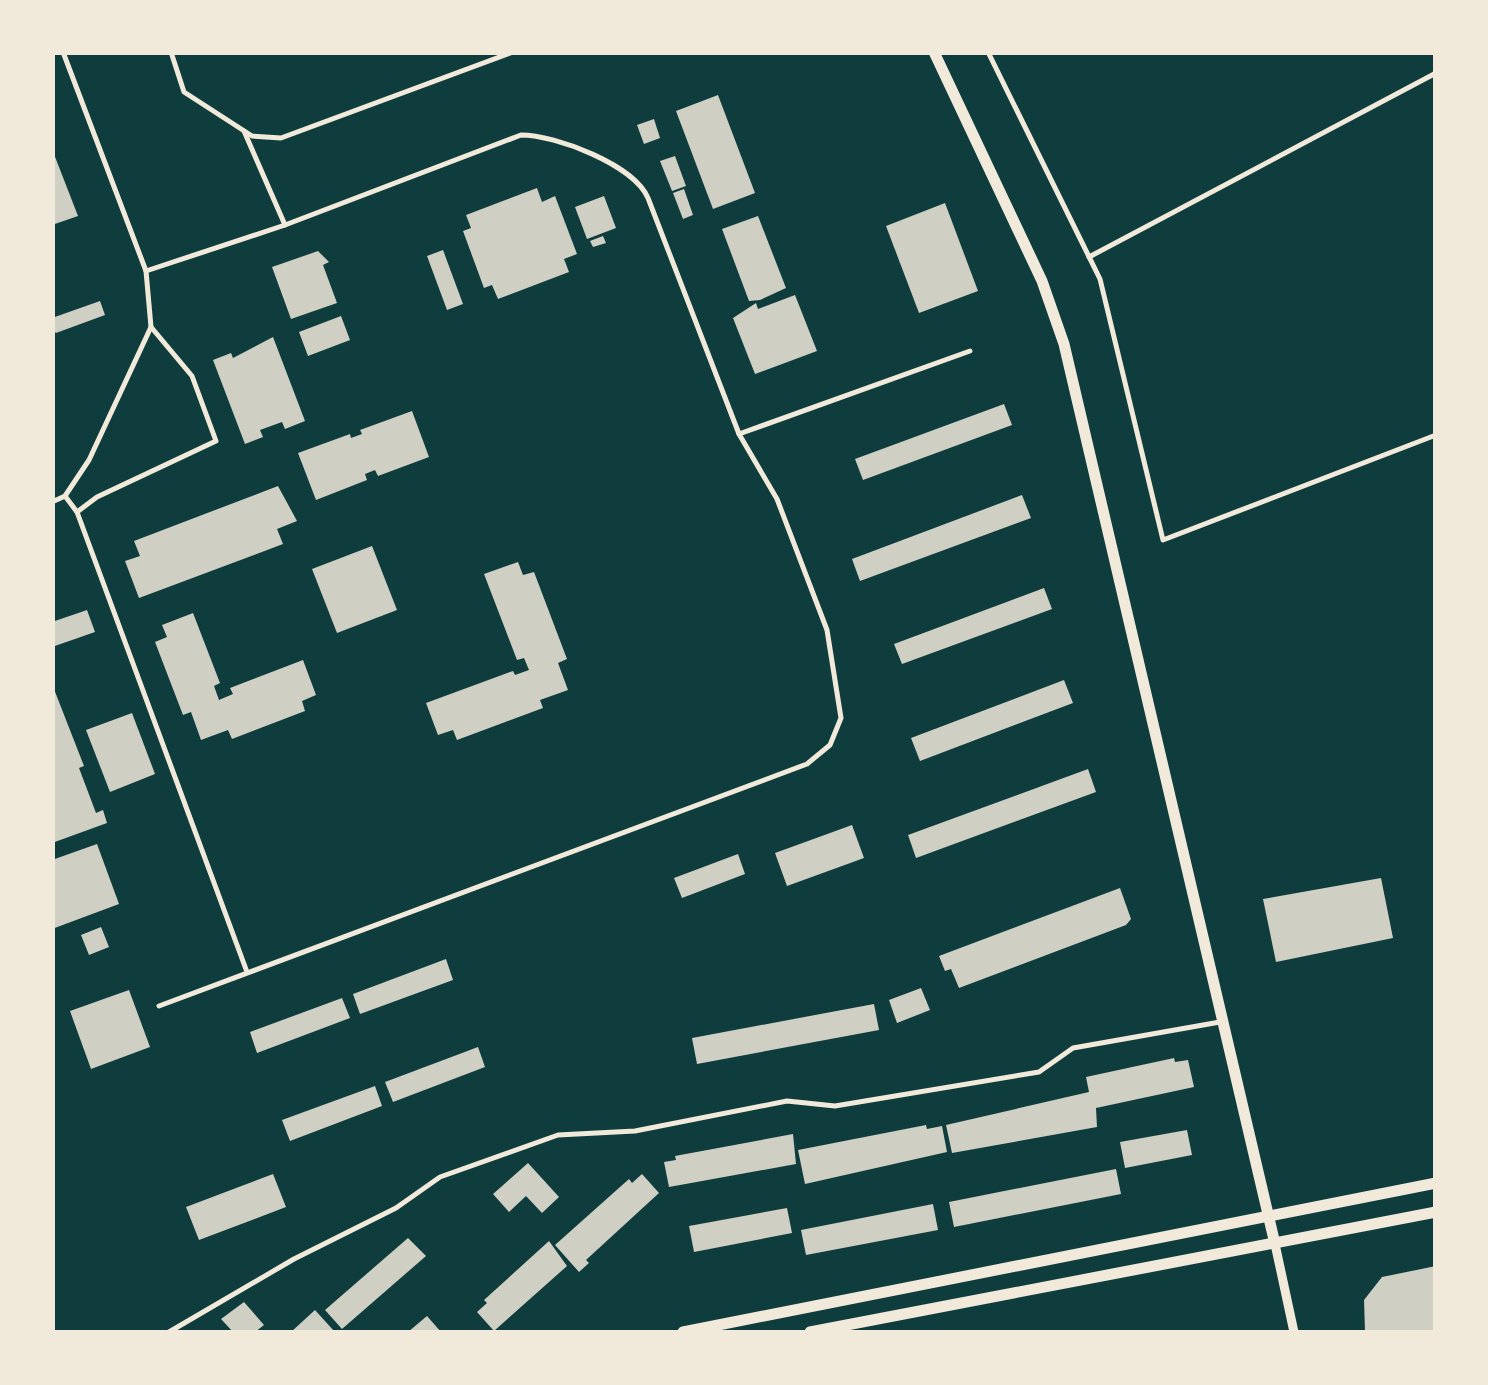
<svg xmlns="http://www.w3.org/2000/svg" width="1488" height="1385" viewBox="0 0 1488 1385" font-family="Signika,sans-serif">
	<rect width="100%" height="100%" fill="#0f3d3e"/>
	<g fill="#cfcfc3">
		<polygon points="718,95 755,193 713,209 676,111"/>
		<polygon points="654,119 660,138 644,144 637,125"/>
		<polygon points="52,149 78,216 52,225"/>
		<polygon points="675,156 686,186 672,191 660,161"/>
		<polygon points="537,188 542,202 555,196 577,254 564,259 569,272 498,299 492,285 484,288 463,231 471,228 466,215"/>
		<polygon points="684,189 693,215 683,219 673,193"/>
		<polygon points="604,196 616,228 587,239 575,207"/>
		<polygon points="945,203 978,291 919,313 886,226"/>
		<polygon points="758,216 786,288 760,300 749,301 722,229"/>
		<polygon points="603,236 606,243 593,247 590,241"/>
		<polygon points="443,250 463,304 447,310 427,256"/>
		<polygon points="318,251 329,262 323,265 337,303 291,319 272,267"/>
		<polygon points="795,295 817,351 755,374 733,318 756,303 758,309"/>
		<polygon points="100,301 105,315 56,333 52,329 52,318"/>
		<polygon points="341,316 350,340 308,356 299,332"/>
		<polygon points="273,337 305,421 285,429 282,422 260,430 263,437 245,444 213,360 231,353 233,358"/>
		<polygon points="1004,404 1012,425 863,480 855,459"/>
		<polygon points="412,411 429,457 378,476 375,470 365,474 367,480 316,500 298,453 350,434 351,438 362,434 360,430"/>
		<polygon points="278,486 297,521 277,529 283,544 139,598 125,561 140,556 134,541"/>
		<polygon points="1022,495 1031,518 860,581 852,559"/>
		<polygon points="372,546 397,610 337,633 312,569"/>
		<polygon points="518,562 523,575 534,572 567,659 558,663 568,690 540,700 543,708 457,740 453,730 438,735 426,703 513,671 515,675 529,670 524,658 517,660 484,574"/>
		<polygon points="1044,588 1052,609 902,664 894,644"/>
		<polygon points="87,610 95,632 52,647 52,622"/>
		<polygon points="193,613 220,683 214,686 219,700 233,694 230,688 303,660 316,695 302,701 305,711 232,739 228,730 201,740 191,712 183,715 155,642 167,637 162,625"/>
		<polygon points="1064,680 1073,703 920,761 911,738"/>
		<polygon points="52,684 84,766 79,768 96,813 103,810 107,823 52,843"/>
		<polygon points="132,713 155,774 110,792 86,730"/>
		<polygon points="1088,769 1096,792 916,858 908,835"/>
		<polygon points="852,825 864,858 787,886 775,853"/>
		<polygon points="97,844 119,904 52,929 52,860"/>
		<polygon points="738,854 745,874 682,898 674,878"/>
		<polygon points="1381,878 1393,938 1276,962 1263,899"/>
		<polygon points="1120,888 1131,919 1126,925 959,988 951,969 945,971 939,956"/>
		<polygon points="101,927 109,947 89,955 81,935"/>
		<polygon points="446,959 453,980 360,1014 353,994"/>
		<polygon points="921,988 930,1010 897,1023 889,1000"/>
		<polygon points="129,990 150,1047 91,1069 70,1011"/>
		<polygon points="342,998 350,1018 257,1053 250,1032"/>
		<polygon points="874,1004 879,1030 697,1064 692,1038"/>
		<polygon points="478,1047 485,1067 393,1102 385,1082"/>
		<polygon points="1174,1058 1175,1062 1188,1060 1194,1087 1096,1108 1097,1127 952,1153 946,1125 1089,1092 1086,1077"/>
		<polygon points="375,1086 382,1106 290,1141 282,1120"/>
		<polygon points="926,1125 927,1129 942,1126 947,1152 805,1184 798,1150"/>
		<polygon points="1187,1130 1192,1155 1125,1168 1120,1142"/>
		<polygon points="793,1134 796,1164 669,1187 664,1162 676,1160 675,1156"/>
		<polygon points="528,1163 559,1197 542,1213 526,1196 509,1212 493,1194"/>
		<polygon points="1116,1169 1121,1194 954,1227 949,1202"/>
		<polygon points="273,1174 286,1207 199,1240 186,1207"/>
		<polygon points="642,1174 659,1193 586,1260 589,1263 579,1272 555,1245 629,1179 632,1183"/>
		<polygon points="933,1204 938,1230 806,1255 801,1230"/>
		<polygon points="787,1208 792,1233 694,1252 689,1226"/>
		<polygon points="408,1238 426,1256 342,1329 325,1310"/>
		<polygon points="549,1241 567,1266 494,1331 477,1312 487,1303 484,1300"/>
		<polygon points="1436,1266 1436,1332 1365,1332 1364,1300 1382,1277"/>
		<polygon points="244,1302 264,1325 255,1332 233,1332 221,1319"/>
		<polygon points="315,1310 334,1331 291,1332"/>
		<polygon points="427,1316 441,1332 408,1332"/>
	</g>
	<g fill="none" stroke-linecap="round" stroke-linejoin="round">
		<g stroke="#f1e9da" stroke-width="5">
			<polyline points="171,52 184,92 252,136 281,138 513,52"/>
			<polyline points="988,52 1100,279 1163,540 1436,435"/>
			<polyline points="244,131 285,225"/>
			<polyline points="1089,257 1436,73"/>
			<path d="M 146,271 L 285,225 L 521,135 C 556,135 634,165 648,198 L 739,434 L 777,499 L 827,630 L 841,718 L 830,745 L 807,764 L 159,1006"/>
			<polyline points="739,434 970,351"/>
			<polyline points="65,496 77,512 247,972"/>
			<polyline points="52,502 65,496 89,460 151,327 146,271 63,52"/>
			<polyline points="77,512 97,497 216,441 192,376 151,327"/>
			<polyline points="169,1332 294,1259 396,1208 440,1177 558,1135 635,1131 787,1101 835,1106 1039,1072 1073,1048 1220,1022"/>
		</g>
		<polyline stroke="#f1e9da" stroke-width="9" points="1275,1244 1294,1332"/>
		<g stroke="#f1e9da" stroke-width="11">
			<polyline points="934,52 1042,281 1064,344 1275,1244"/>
			<polyline points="683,1332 1436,1183"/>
			<polyline points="810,1332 1436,1212"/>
		</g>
	</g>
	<rect width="1488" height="1385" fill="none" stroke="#f1e9da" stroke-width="110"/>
</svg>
